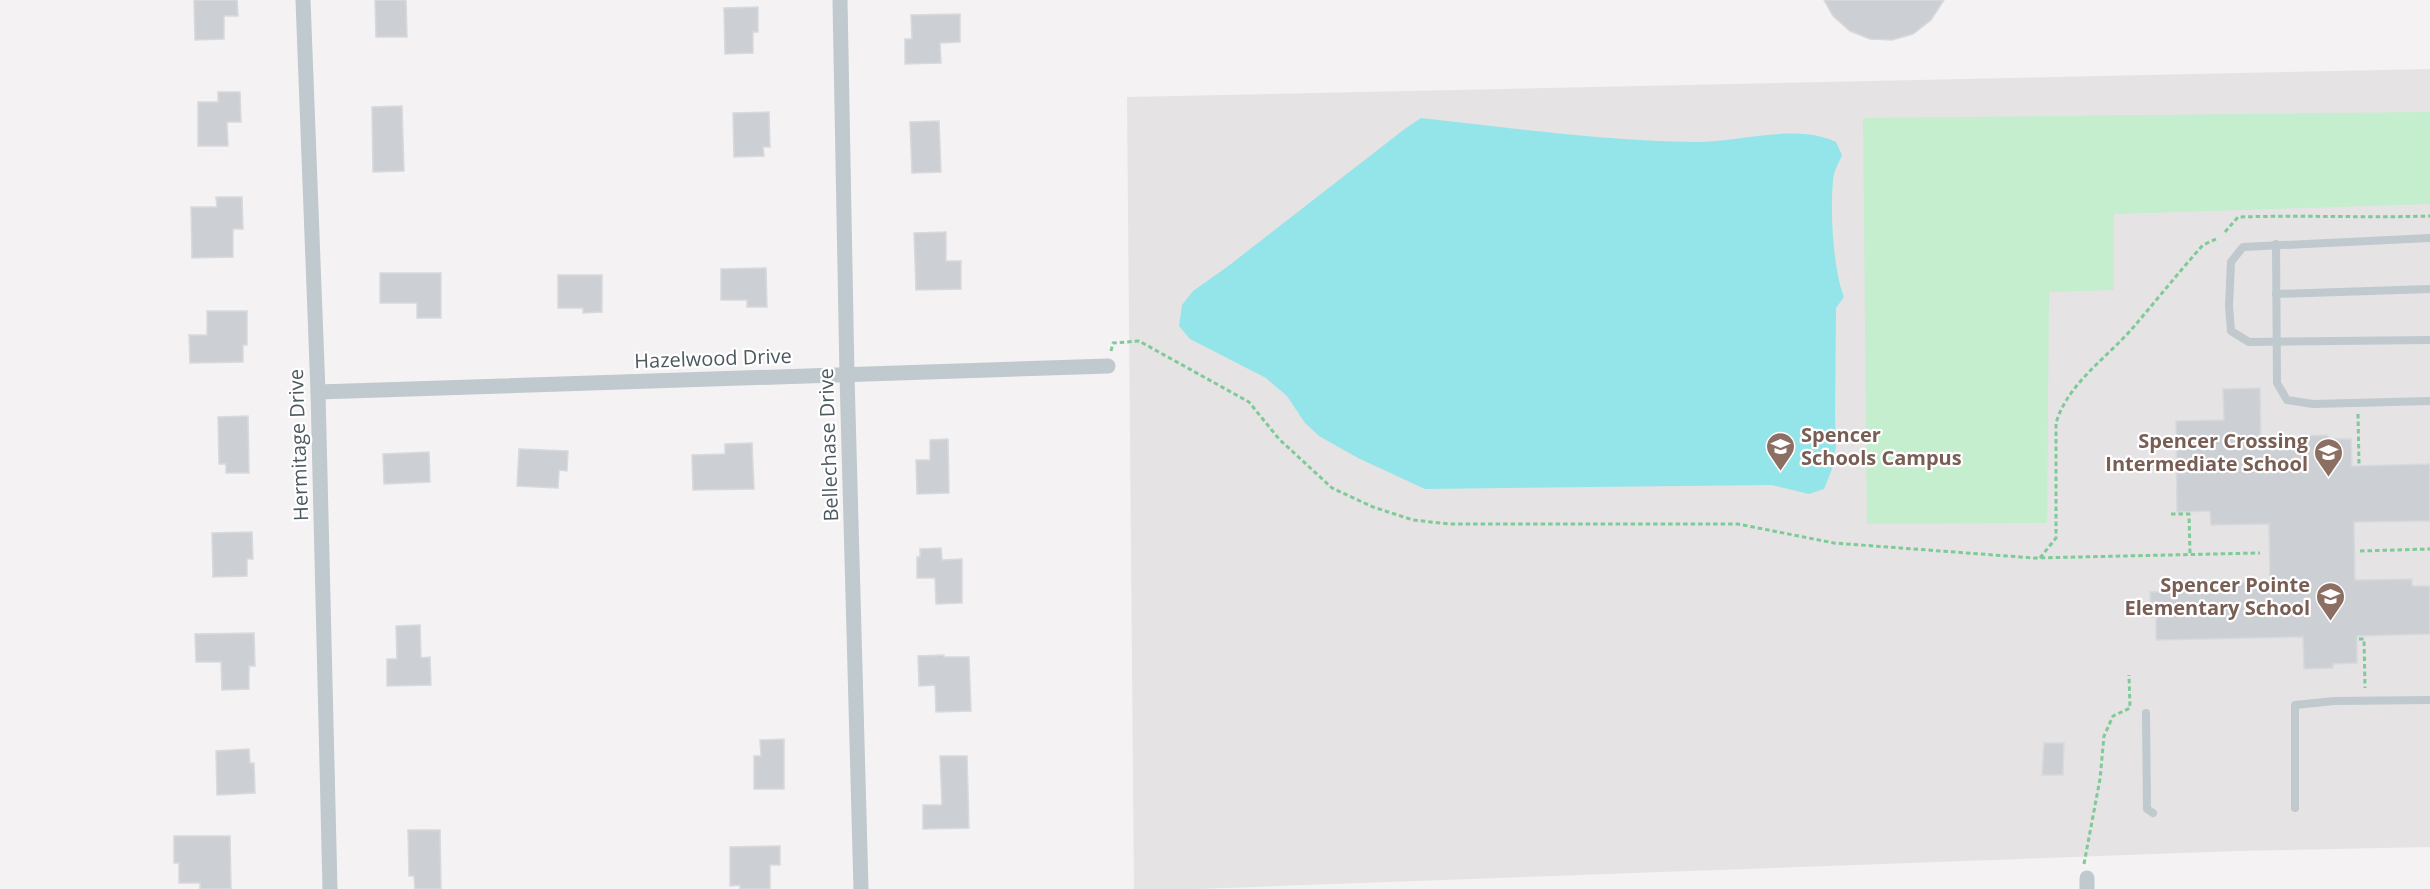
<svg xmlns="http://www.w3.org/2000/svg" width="2430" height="889" viewBox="0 0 2430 889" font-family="'Open Sans',sans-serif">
	<rect width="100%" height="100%" fill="#f4f2f3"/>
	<polygon fill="#e5e3e4" points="2430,69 2430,847 2236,851 1197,889 1134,889 1127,97"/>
	<polygon fill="#c4eecd" points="2430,112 2430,204 2114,214 2114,290 2049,292 2047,523 1867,524 1863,118"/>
	<path fill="#94e5e9" d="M 1421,118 C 1512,128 1604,141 1696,142 C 1739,142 1796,123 1836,142 L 1842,155 C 1839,163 1833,172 1833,181 C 1830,211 1833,269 1844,297 L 1836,308 L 1835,417 L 1836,446 L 1832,469 L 1824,489 L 1809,494 L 1772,485 L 1425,489 L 1358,458 L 1319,436 L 1305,423 L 1287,396 L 1266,378 L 1190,339 L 1179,326 L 1182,305 L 1193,291 L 1227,267 L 1406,128 Z"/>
	<g fill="#ccd0d4" stroke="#d7d9dd" stroke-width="1.5">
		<polygon points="194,0 237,0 238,16 224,16 224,39 195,40"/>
		<polygon points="375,0 406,0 407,37 376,37"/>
		<polygon points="1824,0 1944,0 1931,20 1913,34 1892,40 1870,39 1850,31 1833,16"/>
		<polygon points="758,7 758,32 753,32 753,53 725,54 724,8"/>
		<polygon points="960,14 960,42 940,43 941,63 905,64 905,39 912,39 911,15"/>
		<polygon points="218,92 240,92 241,122 227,122 228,146 198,146 198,102 218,102"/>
		<polygon points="402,106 404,171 373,172 372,107"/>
		<polygon points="769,112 770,147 763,147 764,156 734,157 733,113"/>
		<polygon points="939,121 941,172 912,173 910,122"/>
		<polygon points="216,197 242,197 243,229 233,229 233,257 192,258 191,207 217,207"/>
		<polygon points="946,232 946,261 961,261 961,289 916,290 914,233"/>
		<polygon points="766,268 767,307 747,307 747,300 721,300 721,269"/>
		<polygon points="380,273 441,273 441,318 417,318 417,303 380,303"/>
		<polygon points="558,275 602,275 602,312 583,313 583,308 558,308"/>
		<polygon points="207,311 247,311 247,345 243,345 243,362 190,363 189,335 207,335"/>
		<polygon points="2260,388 2261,446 2299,445 2299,436 2328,435 2328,439 2351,439 2352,466 2430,464 2430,521 2354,522 2355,580 2412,579 2412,586 2430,586 2430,634 2357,636 2357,663 2333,664 2333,668 2304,669 2303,637 2156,640 2156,617 2151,617 2150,592 2174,591 2174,584 2270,582 2269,524 2211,525 2210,511 2177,512 2176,421 2224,420 2223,389"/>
		<polygon points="248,416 249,473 226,473 226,464 219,464 218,417"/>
		<polygon points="948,439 949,493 917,494 916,460 930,460 930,440"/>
		<polygon points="752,443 754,489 693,490 692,455 725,454 725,444"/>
		<polygon points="519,449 568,451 567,471 559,470 558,488 517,486"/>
		<polygon points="429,452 430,482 384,484 383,454"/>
		<polygon points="252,532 253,559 247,559 247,576 213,577 212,533"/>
		<polygon points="941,548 942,560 962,559 962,603 936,604 935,578 917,578 917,557 920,557 920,549"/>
		<polygon points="420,625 421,658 430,657 431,685 387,686 387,659 397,659 396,626"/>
		<polygon points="254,633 255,666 249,666 249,689 222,690 221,662 196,662 195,634"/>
		<polygon points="944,655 944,657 969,657 971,711 936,712 935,685 919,686 918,656"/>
		<polygon points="784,739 784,789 754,789 754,756 761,756 760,740"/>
		<polygon points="2044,743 2064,743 2063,775 2042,775"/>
		<polygon points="249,749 250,763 254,763 255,793 217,795 216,751"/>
		<polygon points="940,756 967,756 969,828 923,829 923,805 942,805"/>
		<polygon points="408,830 440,830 441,889 415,889 414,876 409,876"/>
		<polygon points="174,836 230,836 231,889 200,889 200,883 179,883 179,863 174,863"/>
		<polygon points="780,846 780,865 770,865 770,889 740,889 740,885 730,886 730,847"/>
	</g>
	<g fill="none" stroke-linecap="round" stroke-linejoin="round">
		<g stroke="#7ecb98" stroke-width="3" stroke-dasharray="4.5 3" stroke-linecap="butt">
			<path d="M 2225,232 L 2238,217 C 2302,215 2366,218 2430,216"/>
			<polyline points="1111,351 1113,343 1139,341 1249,402 1279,439 1332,488 1373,507 1413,520 1449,524 1738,524 1834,543 2034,558 2260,553"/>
			<polyline points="2358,414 2359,464"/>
			<polyline points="2171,514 2189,514 2190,554"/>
			<polyline points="2360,551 2430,549"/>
			<path d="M 2040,558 L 2056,538 L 2056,423 C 2067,385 2105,359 2131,330 C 2155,302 2178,273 2203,245 L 2216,239"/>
			<polyline points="2359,639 2364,639 2365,688"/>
			<polyline points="2084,864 2100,779 2104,736 2113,716 2130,708 2129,675"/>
		</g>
		<g stroke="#bfc9ce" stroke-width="8">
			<polyline points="2430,238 2243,247 2231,262 2229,306 2231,331 2249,342 2430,340"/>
			<polyline points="2276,244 2277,383 2287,400 2313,404 2430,401"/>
			<polyline points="2276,294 2430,289"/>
			<polyline points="2146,713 2147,809 2153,813"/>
			<polyline points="2295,808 2295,705 2334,701 2430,700"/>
		</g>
		<g stroke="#bfc9ce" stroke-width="15">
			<polyline points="303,0 318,392 330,889"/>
			<polyline points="840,0 847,375 861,889"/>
			<polyline points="318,392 1108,366"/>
			<polyline points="2087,878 2087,889"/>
		</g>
	</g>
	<defs>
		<symbol id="school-pin" viewBox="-11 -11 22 30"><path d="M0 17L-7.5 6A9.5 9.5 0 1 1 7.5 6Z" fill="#8d6e63" stroke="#fff"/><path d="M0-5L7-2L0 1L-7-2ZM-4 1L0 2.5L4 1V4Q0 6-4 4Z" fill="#fff"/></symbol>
	</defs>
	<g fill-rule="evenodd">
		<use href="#school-pin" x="1764" y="430" width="33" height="45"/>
		<use href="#school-pin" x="2312" y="436" width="33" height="45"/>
		<use href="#school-pin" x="2314" y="580" width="33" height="45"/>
	</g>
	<g text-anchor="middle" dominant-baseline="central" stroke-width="4.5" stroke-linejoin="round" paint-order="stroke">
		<g font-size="20" fill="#4b595f" stroke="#fff">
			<text transform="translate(713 358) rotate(-2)">Hazelwood Drive</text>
			<text transform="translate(298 445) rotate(-92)">Hermitage Drive</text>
			<text transform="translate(828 445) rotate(-92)">Bellechase Drive</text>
		</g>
		<g font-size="20" font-weight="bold" fill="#785e54" stroke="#fff" text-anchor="end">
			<text x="1801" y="434" text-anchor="start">Spencer<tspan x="1801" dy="23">Schools Campus</tspan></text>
			<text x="2308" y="440">Spencer Crossing<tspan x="2308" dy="23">Intermediate School</tspan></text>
			<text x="2310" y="584">Spencer Pointe<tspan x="2310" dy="23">Elementary School</tspan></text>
		</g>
	</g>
</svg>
